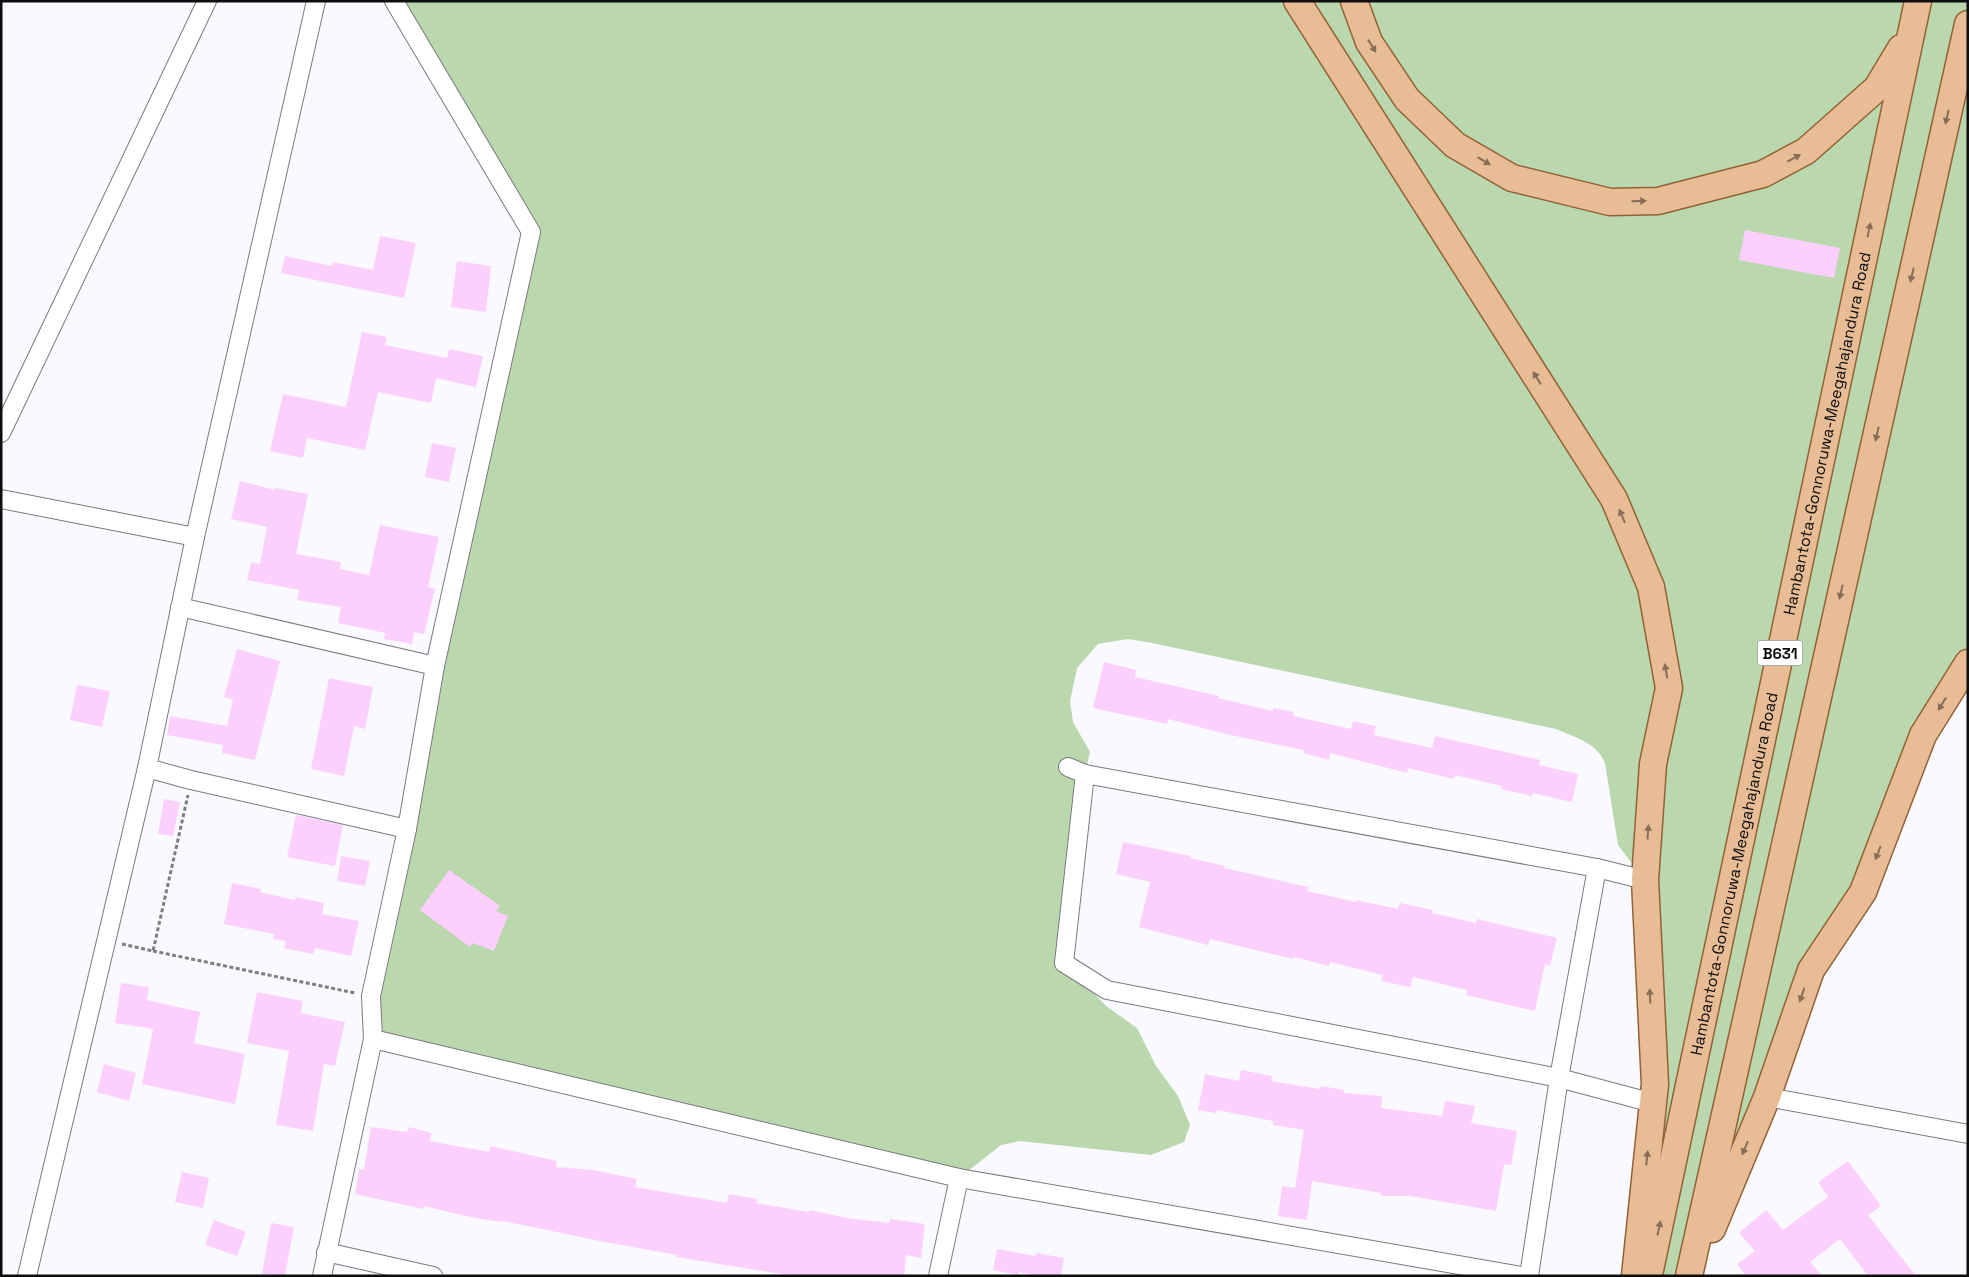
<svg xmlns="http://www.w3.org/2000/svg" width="1969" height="1277" viewBox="0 0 1969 1277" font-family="'Space Grotesk',sans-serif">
	<rect width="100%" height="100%" fill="#f9f9ff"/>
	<path fill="#bad7ad" d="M 394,1 L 1968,1 L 1968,663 L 1863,892 L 1811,970 L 1692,1276 L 1635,1276 L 1655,1084 L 1645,881 L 1618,845 L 1605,763 C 1597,743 1575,737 1556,729 L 1152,643 L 1128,639 L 1098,644 L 1077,668 L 1070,701 L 1073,722 L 1090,752 L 1085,774 L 1064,962 L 1106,1006 L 1137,1028 L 1156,1066 L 1178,1096 L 1190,1125 L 1184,1142 L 1151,1155 L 1020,1141 L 1001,1145 L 959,1178 L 374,1039 L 371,996 L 531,232 Z"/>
	<g fill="#fcd0fd">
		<polygon points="1745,230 1840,248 1834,278 1739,260"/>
		<polygon points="380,236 416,243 404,298 281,273 285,256 332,266 333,262 373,270"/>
		<polygon points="457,261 491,266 486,312 451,307"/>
		<polygon points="362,332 387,337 385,345 447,358 449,349 483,356 476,387 436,378 431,403 378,392 365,450 307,438 303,458 270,451 283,394 346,407"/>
		<polygon points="432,443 456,448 449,482 425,477"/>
		<polygon points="240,481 275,490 275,488 308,494 296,554 341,562 340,569 369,575 380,525 439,537 428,587 435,589 424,634 414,632 412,644 384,639 385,633 338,623 341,607 297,600 299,590 247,580 251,562 260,564 267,527 231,519"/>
		<polygon points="237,649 280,661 255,760 222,753 223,745 167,735 170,716 227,726 233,700 224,697"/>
		<polygon points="1104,662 1136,670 1135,677 1219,696 1218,698 1273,711 1273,708 1294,712 1293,716 1351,729 1353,721 1376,726 1374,735 1432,748 1435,736 1540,760 1539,765 1578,774 1572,802 1533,793 1532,796 1501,789 1502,786 1455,775 1454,779 1408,768 1407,773 1330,753 1329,760 1303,753 1304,750 1226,734 1168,719 1167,724 1093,708"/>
		<polygon points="329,678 373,687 365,729 354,726 344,776 311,769"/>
		<polygon points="77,685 110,691 102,727 70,720"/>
		<polygon points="164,799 180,802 173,836 158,834"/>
		<polygon points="296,815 343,825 335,866 287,857"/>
		<polygon points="1123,842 1191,856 1190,858 1225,866 1224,868 1308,887 1307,891 1356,902 1356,900 1398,909 1400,903 1433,910 1432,913 1476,923 1477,919 1557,938 1550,966 1545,964 1535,1011 1466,995 1467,990 1413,977 1410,987 1381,981 1383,975 1330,962 1329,966 1294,957 1293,959 1210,939 1208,945 1139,927 1150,882 1116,874"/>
		<polygon points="341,856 370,861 365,886 337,881"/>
		<polygon points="449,870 500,906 496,911 508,916 494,951 473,943 470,947 420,910"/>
		<polygon points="232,883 261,889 260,892 295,900 296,897 324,903 322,914 359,921 351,956 315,948 313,954 284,948 286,941 273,939 274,934 224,924"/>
		<polygon points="121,983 149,987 147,1000 200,1012 194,1043 245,1054 235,1104 142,1084 153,1029 115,1023"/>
		<polygon points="257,992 303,1001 301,1013 345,1022 335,1066 324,1064 313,1131 276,1125 289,1051 247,1043"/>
		<polygon points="104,1064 136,1073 129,1101 97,1092"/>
		<polygon points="1241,1070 1272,1076 1271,1081 1320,1089 1321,1086 1344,1090 1344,1093 1382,1096 1381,1108 1442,1116 1445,1101 1475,1106 1471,1123 1517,1131 1511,1165 1504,1164 1496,1211 1411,1196 1381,1196 1381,1193 1312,1181 1307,1220 1278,1216 1282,1186 1295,1188 1304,1130 1273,1125 1273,1121 1217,1110 1216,1113 1198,1110 1205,1074 1239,1081"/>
		<polygon points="371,1127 407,1132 409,1127 432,1133 429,1141 489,1152 490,1146 557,1161 556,1167 593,1170 637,1179 635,1187 727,1203 729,1194 757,1199 756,1203 809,1212 810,1210 847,1218 889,1223 890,1219 925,1224 921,1258 906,1255 904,1276 794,1276 676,1257 677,1255 600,1241 503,1221 502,1222 474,1218 424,1206 423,1209 355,1194 359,1169 364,1170"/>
		<polygon points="1848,1161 1881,1206 1868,1215 1916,1276 1868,1276 1840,1239 1810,1262 1822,1276 1746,1276 1737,1264 1755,1251 1739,1233 1766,1210 1783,1230 1828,1197 1818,1182"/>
		<polygon points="182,1172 209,1178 203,1208 175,1202"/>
		<polygon points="214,1220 246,1232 237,1256 205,1245"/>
		<polygon points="271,1223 294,1227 285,1276 262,1274"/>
		<polygon points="997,1249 1035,1256 1036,1253 1064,1258 1061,1276 1038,1276 1019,1272 1019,1275 993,1270"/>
	</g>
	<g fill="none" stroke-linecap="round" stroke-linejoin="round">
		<defs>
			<g id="street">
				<polyline points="1,433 207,1"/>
				<polyline points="1,499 195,537"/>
				<polyline points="180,607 435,666"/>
				<polyline points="1068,767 1085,774 1597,868 1645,880"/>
				<polyline points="147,768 191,780 407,829"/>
				<polyline points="1085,774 1064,963 1107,990 1559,1078 1653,1103"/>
				<polyline points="373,1039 959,1178 1522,1276"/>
				<polyline points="1767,1097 1968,1134"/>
				<polyline points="326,1252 433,1276"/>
				<polyline points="27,1276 147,768 195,537 316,1"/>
				<polyline points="322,1276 373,1039 371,996 407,829 435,666 531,232 394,1"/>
				<polyline points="938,1276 959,1178"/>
				<polyline points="1529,1276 1559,1078 1597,868"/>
			</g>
			<g id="primary">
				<polyline points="1297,1 1614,499 1651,587 1669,688 1653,764 1645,880 1655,1084 1635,1276"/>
				<polyline points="1354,1 1369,42 1407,99 1455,145 1512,178 1610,202 1658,201 1763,174 1806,151 1877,88 1901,48"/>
				<polyline points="1712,1229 1767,1097 1811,970 1863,892 1923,735 1968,663"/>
				<path id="s1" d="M 1650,1270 L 1918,1"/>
				<polyline points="1689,1276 1968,24"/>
			</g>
		</defs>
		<use href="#street" stroke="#7a7a7f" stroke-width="20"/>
		<use href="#primary" stroke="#926237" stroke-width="29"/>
		<g stroke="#7e7e81" stroke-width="3" stroke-dasharray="4 2.5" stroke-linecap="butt">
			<polyline points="122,944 153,951 188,795"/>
			<polyline points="153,951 355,993"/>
		</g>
		<use href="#street" stroke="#fff" stroke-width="18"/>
		<use href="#primary" stroke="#e8bc94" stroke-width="26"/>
	</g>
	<defs><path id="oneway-solid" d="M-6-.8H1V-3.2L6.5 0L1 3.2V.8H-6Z" transform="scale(1.25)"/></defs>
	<g fill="#866e58">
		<use href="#oneway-solid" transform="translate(1372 46) rotate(58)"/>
		<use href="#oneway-solid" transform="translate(1947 117) rotate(103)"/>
		<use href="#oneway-solid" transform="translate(1794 158) rotate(-29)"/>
		<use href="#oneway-solid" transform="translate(1484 161) rotate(31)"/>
		<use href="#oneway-solid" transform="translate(1639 201) rotate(-1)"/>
		<use href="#oneway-solid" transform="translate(1869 230) rotate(-78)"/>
		<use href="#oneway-solid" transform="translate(1912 275) rotate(103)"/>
		<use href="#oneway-solid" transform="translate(1537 378) rotate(-122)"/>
		<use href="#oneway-solid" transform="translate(1877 434) rotate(103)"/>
		<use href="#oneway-solid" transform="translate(1622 516) rotate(-113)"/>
		<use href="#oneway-solid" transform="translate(1841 592) rotate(103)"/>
		<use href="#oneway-solid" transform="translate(1666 671) rotate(-100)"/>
		<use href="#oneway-solid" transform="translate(1942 704) rotate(122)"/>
		<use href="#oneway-solid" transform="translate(1648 832) rotate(-86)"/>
		<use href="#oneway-solid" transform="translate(1878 853) rotate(111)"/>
		<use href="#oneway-solid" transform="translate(1802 995) rotate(109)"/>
		<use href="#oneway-solid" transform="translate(1650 996) rotate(-93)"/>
		<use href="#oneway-solid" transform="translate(1745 1148) rotate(113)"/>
		<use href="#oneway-solid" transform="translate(1647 1158) rotate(-84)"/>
		<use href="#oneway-solid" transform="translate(1659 1228) rotate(-78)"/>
	</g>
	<g text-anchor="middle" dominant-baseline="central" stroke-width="4.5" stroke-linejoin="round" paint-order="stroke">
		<rect fill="#fff" stroke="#565657" stroke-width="1" x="1757.5" y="640.5" width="45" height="25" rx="4"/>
		<g font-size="15" font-weight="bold" fill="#0e0e0f">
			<text x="1780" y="653">B631</text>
		</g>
		<g font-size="16" fill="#0e0e0f" stroke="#fff">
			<text stroke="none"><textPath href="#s1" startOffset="855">Hambantota-Gonnoruwa-Meegahajandura Road</textPath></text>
			<text stroke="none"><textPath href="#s1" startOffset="405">Hambantota-Gonnoruwa-Meegahajandura Road</textPath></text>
		</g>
	</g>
	<rect width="1969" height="1277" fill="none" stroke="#0e0e0f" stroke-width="5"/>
</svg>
